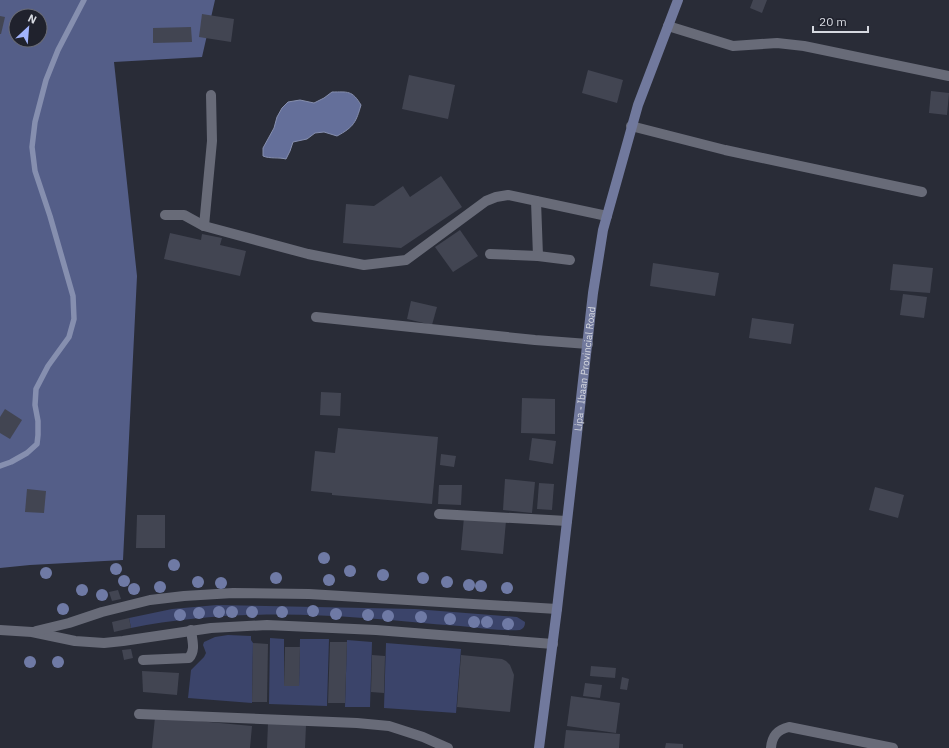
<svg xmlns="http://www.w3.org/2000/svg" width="949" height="748" viewBox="0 0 949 748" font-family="'IBM Plex Sans',sans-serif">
	<rect width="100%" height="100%" fill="#292c37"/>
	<g fill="#3b446a">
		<path d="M 217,605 L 415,609 L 517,617 L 525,622 C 525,626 524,628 520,630 C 500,631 480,628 460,626 C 428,624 396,620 363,618 C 287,612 207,613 131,628 L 129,618 L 172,609 Z"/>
		<polygon points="228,635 251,636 251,640 253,643 252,703 188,698 191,670 204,657 206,653 203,645 204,642 215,637"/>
		<polygon points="270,638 284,639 284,686 299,686 300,639 329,639 327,706 269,704"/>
		<polygon points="347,640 372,642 370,707 345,707"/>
		<polygon points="386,643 461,649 456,713 384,708"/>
	</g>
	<path fill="#545e88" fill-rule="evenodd" d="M 0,0 L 215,0 L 202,57 L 114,62 L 137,276 L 123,560 L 30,565 L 0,568 ZM 16,16 L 40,16 L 40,40 L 16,40 Z"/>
	<path fill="#646f9a" stroke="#868faf" d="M 332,92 C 348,92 352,90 361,105 C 356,122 354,127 337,136 L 324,132 L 315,133 L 307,139 L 293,142 L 290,151 L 286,159 C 278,157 270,159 263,156 L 263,148 L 274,128 L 277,117 L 282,108 L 288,102 L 300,100 L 314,103 L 324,98 Z"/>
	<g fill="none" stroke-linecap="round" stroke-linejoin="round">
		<polyline stroke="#868faf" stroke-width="5.5" points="0,466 11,462 27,453 37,444 38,435 38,421 35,405 36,389 48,366 69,337 74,319 73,296 50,216 35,171 32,147 35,122 46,80 58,50 84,0"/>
	</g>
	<g fill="#424552">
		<polygon points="753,0 767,0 762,13 750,8"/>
		<polygon points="202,14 234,19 231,42 199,37"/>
		<polygon points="0,16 5,17 1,34 0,34"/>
		<polygon points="191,27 192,42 153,43 153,28"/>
		<polygon points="588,70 623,80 617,103 582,93"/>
		<polygon points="409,75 455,85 448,119 402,109"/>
		<polygon points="931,91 949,93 947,115 929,113"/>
		<polygon points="441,176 462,207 401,248 343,243 346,204 374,206 403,186 410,197"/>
		<polygon points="460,230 478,256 453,272 435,247"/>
		<polygon points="170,233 201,240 202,234 222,238 220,245 246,251 240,276 164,259"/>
		<polygon points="653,263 719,273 715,296 650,286"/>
		<polygon points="893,264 933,268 930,293 890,290"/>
		<polygon points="903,294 927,297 924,318 900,315"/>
		<polygon points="411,301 437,307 432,325 407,319"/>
		<polygon points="752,318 794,324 791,344 749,338"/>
		<polygon points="321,392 341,393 340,416 320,415"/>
		<polygon points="522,398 555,399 555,434 521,433"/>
		<polygon points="5,409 22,420 10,439 0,433 0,417"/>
		<polygon points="338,428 438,437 432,504 332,495 332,493 311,491 315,451 335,453"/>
		<polygon points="532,438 556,441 553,464 529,460"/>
		<polygon points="441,454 456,456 454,467 440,465"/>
		<polygon points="505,479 535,482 532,513 503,510"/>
		<polygon points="539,483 554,484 552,510 537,509"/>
		<polygon points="439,485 462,485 461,505 438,504"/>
		<polygon points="875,487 904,495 898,518 869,510"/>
		<polygon points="27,489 46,491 44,513 25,512"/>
		<polygon points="137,515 165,515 165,548 136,548"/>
		<polygon points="464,517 506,521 503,554 461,550"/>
		<polygon points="118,590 121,599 112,601 109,592"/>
		<polygon points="129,618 131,628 114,632 112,622"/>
		<polygon points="330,642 347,642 345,703 328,703"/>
		<polygon points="253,643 268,644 267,702 252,702"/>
		<polygon points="285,647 300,647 299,686 284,686"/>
		<polygon points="131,649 133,658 124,660 122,650"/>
		<polygon points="372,655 385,656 384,693 371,692"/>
		<polygon points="461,655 502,659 506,661 510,665 514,675 510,712 457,707"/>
		<polygon points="591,666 616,668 615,678 590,676"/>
		<polygon points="142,671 179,673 177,695 143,692"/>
		<polygon points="622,677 629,679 627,690 620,689"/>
		<polygon points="585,683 602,685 600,698 583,696"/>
		<polygon points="571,696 620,703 616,733 567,726"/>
		<polygon points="155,717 252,726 250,748 152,748"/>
		<polygon points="268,723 306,725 305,748 267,748"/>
		<polygon points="566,730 620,734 619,748 564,748"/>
		<polygon points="666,743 683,744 683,748 665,748"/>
	</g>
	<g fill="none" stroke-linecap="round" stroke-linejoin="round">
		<g stroke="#686b78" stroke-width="10">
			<polyline points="536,201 538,256"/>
			<polyline points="165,215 184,215 204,226 308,254 364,265 406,260 486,201 496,197 508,195 607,216"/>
			<polyline points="204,226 212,141 211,95"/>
			<polyline points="490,254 538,256 570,260"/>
			<polyline points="316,317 535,340 588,344"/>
			<polyline points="439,514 567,521"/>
			<path d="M 143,660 L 189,658 C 196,650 192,640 191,630"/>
		</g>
		<g stroke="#686b78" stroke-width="10">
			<polyline points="668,26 733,46 777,43 804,46 949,76"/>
			<polyline points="631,126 725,150 922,192"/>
			<polyline points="0,630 32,632 75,641 104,643 123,641 211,628 267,625 376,630 553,644"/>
			<polyline points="36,631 69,623 102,612 150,600 184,596 233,593 309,594 557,609"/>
			<polyline points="139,714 357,723 389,726 423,737 448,748"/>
			<path d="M 771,748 C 772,736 777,730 789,727 L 893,748"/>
		</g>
		<path stroke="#71799d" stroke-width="10" id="s1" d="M 539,748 L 557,609 L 593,293 L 603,230 L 638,105 L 678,0"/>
	</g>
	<g fill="#6f7aa5">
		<circle cx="324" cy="558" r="6"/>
		<circle cx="174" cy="565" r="6"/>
		<circle cx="116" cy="569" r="6"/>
		<circle cx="350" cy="571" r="6"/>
		<circle cx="46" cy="573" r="6"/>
		<circle cx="383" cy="575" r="6"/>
		<circle cx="276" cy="578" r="6"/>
		<circle cx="423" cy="578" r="6"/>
		<circle cx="329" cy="580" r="6"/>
		<circle cx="124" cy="581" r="6"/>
		<circle cx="198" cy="582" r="6"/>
		<circle cx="447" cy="582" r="6"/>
		<circle cx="221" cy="583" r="6"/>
		<circle cx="469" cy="585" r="6"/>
		<circle cx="481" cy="586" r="6"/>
		<circle cx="160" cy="587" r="6"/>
		<circle cx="507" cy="588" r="6"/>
		<circle cx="134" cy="589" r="6"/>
		<circle cx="82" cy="590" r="6"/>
		<circle cx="102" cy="595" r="6"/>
		<circle cx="63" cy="609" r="6"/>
		<circle cx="313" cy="611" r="6"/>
		<circle cx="219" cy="612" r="6"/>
		<circle cx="232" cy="612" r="6"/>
		<circle cx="252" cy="612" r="6"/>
		<circle cx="282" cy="612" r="6"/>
		<circle cx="199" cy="613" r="6"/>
		<circle cx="336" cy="614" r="6"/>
		<circle cx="180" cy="615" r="6"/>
		<circle cx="368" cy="615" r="6"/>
		<circle cx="388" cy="616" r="6"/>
		<circle cx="421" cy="617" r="6"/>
		<circle cx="450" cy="619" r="6"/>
		<circle cx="474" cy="622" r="6"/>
		<circle cx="487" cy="622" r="6"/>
		<circle cx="508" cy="624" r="6"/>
		<circle cx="30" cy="662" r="6"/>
		<circle cx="58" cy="662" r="6"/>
	</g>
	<g text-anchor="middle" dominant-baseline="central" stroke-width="3" stroke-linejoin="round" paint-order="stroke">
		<g font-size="10" fill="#d6d9e0" stroke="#20222d">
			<text stroke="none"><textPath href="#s1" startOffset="382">Lipa - Ibaan Provincial Road</textPath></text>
		</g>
	</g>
	<g transform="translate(28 28) rotate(26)"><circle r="19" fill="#20222d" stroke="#696b75"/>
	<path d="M0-3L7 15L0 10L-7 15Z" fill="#a1b3fd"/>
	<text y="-6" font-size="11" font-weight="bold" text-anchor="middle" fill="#d6d9e0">N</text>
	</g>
	<path d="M813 26v6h55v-6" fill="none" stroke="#d6d9e0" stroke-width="2"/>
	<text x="819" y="26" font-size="12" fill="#d6d9e0" stroke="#20222d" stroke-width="3" paint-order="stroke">20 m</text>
</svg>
